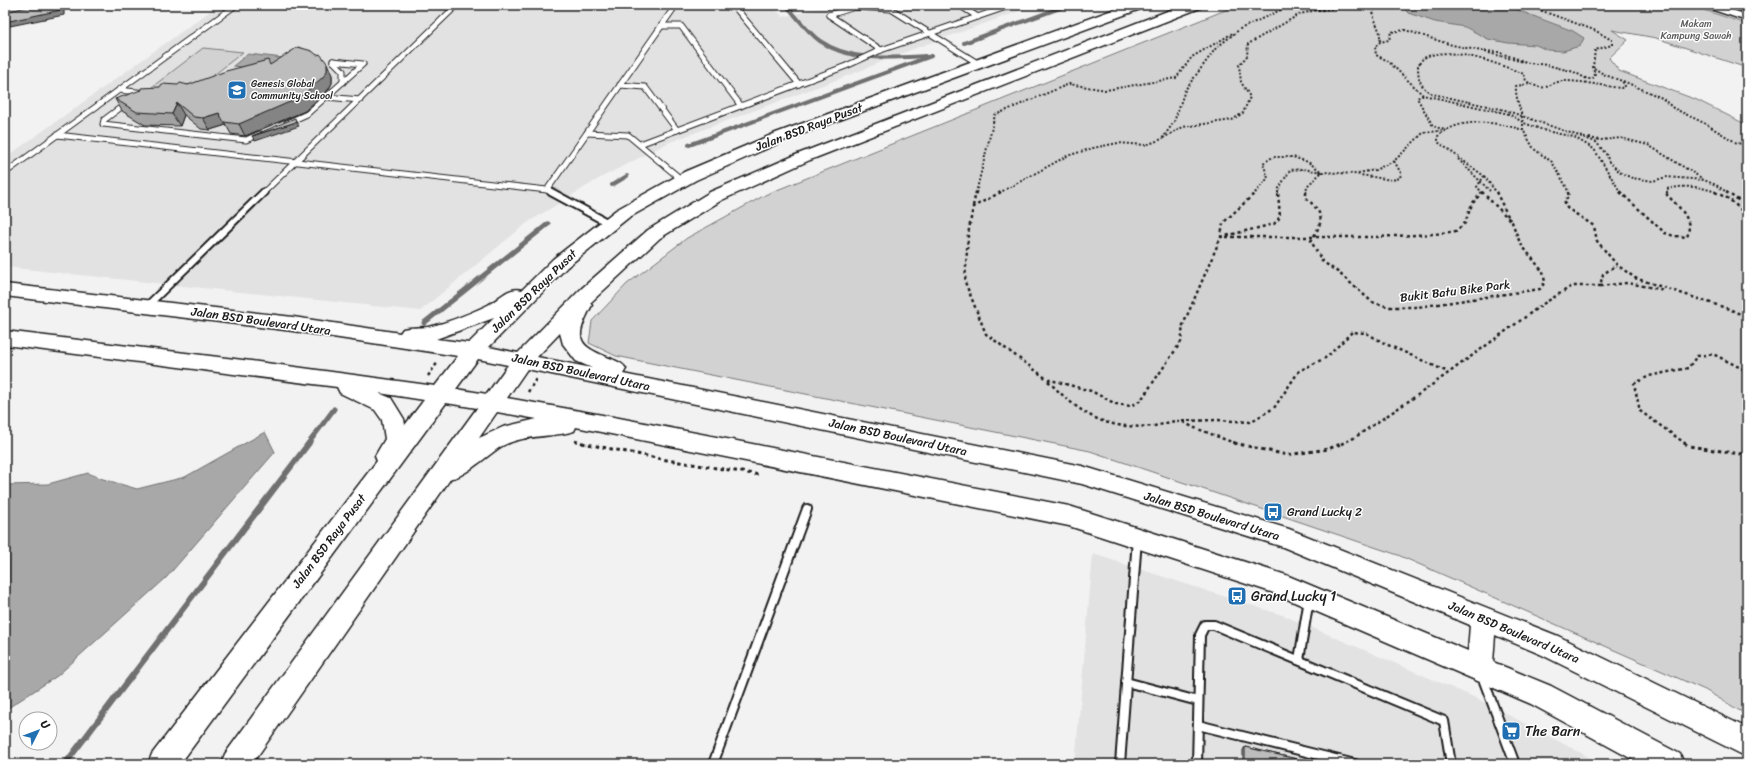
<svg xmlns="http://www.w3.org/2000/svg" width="1752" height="769" viewBox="0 0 1752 769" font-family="Sriracha,sans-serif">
	<rect width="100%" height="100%" fill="#f2f2f2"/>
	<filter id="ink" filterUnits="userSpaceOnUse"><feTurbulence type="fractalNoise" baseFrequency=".025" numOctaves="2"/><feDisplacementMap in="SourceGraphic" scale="8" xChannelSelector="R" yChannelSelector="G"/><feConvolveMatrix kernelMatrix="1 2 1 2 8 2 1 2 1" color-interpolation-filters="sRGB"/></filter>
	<g filter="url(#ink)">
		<g fill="#e2e2e2">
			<polygon points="219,5 771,5 783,17 816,9 841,5 1036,5 913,49 852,74 670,142 600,178 527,223 420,311 5,267 5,158"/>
			<polygon points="1093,554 1285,616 1476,698 1602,764 1075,764"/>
		</g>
		<g fill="#d2d2d2" stroke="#777">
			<polygon points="1238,5 1688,5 1747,24 1747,68 1656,38 1612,30 1628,40 1609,58 1619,71 1697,100 1747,125 1747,715 1705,690 1398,555 1090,451 616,356 589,343 592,321 627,284 687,238 767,194"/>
			<polygon points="203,48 243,52 190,94 148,90"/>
		</g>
		<g fill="#a8a8a8" stroke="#707070">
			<polygon points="1405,5 1504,5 1573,31 1584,38 1580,46 1563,51 1547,50 1536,45 1508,43 1488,39 1465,27 1435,22 1408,13 1404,8"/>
			<polygon points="248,54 292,59 278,71 233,66"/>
			<polygon points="265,432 275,452 166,578 57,676 5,710 5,485 48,484 88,473 103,479 137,489 185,477"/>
		</g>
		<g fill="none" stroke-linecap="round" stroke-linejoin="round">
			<g stroke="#707070" stroke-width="4">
				<path d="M 786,5 C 797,17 807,32 820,41 C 850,62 890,58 925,56"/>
				<polyline points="964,43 1068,5"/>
				<polyline points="689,145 931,56"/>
				<polyline points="612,185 627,176"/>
			</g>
			<g stroke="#707070" stroke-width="5">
				<polyline points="424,323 548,224"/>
				<polyline points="308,444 334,409"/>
			</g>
			<polyline stroke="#707070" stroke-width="6" points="65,764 309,443"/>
			<defs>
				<g id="lane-far2">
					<polyline points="733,5 799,84"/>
					<polyline points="959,5 978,17"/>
					<polyline points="829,15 855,7 891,9 979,64"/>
					<polyline points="829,15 881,50"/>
					<polyline points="661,26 681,26 741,106"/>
					<polyline points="333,61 343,71 343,82"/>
					<polyline points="620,85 645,87 677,130"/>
					<polyline points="119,90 145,93"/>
					<polyline points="326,97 360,100"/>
					<polyline points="128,102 104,120 103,124 246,140 260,134"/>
					<polyline points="287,123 307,114 363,64 333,61"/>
					<polyline points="587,133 628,135 682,180"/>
					<polyline points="57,135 547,190 676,5"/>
					<polyline points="640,144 846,66 881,50 1012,5"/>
					<polyline points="5,173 236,5"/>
					<polyline points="547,190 553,193"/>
					<polyline points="263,193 457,5"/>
				</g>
				<g id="lane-far1">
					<polyline points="551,192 610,224"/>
					<polyline points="147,306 264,192"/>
				</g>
				<g id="lane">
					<polyline points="1299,660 1309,599"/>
					<polyline points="1482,676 1515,764"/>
					<polyline points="1126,682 1198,701"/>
					<polyline points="1198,725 1355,764"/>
					<polyline points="713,764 807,509"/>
					<polyline points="1120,764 1137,539"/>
					<polyline points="1197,764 1200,635 1205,625 1214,625 1444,721 1451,764"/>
				</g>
				<polygon id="street" points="1702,5 1717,5 1747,15 1747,21 1704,7"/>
				<path id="secondary" d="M 1126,5 L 1145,5 L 1143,8 L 788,139 L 696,180 L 628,218 L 567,267 L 489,347 L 518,353 L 581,289 L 648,230 L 710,192 L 798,154 L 1183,5 L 1202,5 L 1200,8 L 810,160 L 722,200 L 660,238 L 590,303 L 592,305 C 574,339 576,345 612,359 C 618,362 623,363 626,369 L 623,374 L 1082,466 L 1289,529 L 1558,636 L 1747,728 L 1747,757 L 1540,654 L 1495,635 L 1493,662 L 1551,686 L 1680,754 L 1684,764 L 1641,764 L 1531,704 L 1271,592 L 1069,526 L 576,427 L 574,431 C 550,438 525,434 502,446 C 490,453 462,479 451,478 L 252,764 L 221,764 L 225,754 L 477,408 L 446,403 L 180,764 L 148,764 L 152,754 L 377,461 L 375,456 L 385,439 L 382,420 L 375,410 L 340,393 L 337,387 L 5,345 L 5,331 L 251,361 L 435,386 L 458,356 L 293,331 L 5,296 L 5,284 L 293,317 L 400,333 L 403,329 C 411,327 419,328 428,327 C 446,323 469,314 486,306 C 499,300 507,286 522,290 L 553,259 L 616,210 L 684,172 L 776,133 ZM 494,318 L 469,343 L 436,339 ZM 560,333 L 563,344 L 576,361 L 592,368 L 537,357 ZM 478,359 L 508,365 L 487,394 L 456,389 ZM 527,369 L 1082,484 L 1283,547 L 1470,625 L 1468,651 L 1286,575 L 1069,506 L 619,418 L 507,398 ZM 379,393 L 424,400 L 405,425 L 404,419 L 391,398 ZM 497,412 L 537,419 L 503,427 L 479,438 Z"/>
			</defs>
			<use href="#lane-far2" stroke="#1c1c1c" stroke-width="7"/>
			<use href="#lane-far1" stroke="#1c1c1c" stroke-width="10"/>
			<use href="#lane" stroke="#1c1c1c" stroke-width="12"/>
			<use href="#street" stroke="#1c1c1c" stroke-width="3"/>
			<use href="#secondary" stroke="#1c1c1c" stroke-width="3"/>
			<g stroke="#1c1c1c" stroke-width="2" stroke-dasharray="2 2" stroke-linecap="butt">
				<polyline points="1376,5 1373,15 1380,33 1380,42"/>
				<polyline points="1526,5 1594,30 1612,40 1612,45 1595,50 1593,67 1595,76 1592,79 1587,79 1574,72 1547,65 1529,63 1498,52 1481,51 1452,45 1405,30 1391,32 1389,40 1380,42 1375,47 1376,55 1388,61 1423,95 1509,114 1524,123 1546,131 1574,137 1594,149 1621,193"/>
				<polyline points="1318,10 1376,5"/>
				<polyline points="1485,52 1524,62"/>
				<path d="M 1594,68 L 1605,75 L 1622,81 L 1625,86 L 1621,88 C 1603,86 1583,81 1564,81 C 1546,82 1549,95 1526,81 L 1524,74 C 1501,65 1448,44 1424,58 C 1422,59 1420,63 1418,65 C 1418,79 1420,88 1433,94 L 1505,110 L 1596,142 L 1606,154 L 1609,162 L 1621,173 L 1632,178 L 1653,181 L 1666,177 L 1704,180 L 1716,185 L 1728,193"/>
				<polyline points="1623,81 1662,98 1673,108 1704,123 1737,143 1747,145"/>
				<polyline points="1423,95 1417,98 1433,126 1445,130"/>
				<path d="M 1523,130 C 1524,114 1515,101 1516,86 L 1530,84"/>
				<polyline points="1163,138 1183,127 1232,120 1243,113 1250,97 1241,82 1239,65 1247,56 1248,44 1300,14 1317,10 1321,5"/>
				<polyline points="1589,138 1601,140 1621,138 1648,145 1703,179"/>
				<polyline points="1458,159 1469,170"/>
				<polyline points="1358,173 1375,170 1394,161"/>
				<polyline points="1484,176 1497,193"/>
				<polyline points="976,193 995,115 1069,84 1106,90 1176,78 1192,57 1233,33"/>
				<polyline points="999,193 1067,156 1093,148 1118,143 1146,145 1162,139 1174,122 1185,90 1216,48 1240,29 1291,5"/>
				<polyline points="1255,193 1268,178 1263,163 1273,157 1293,157 1308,162 1322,172 1354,174 1392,180 1400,178 1401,173 1394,161 1423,133 1445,130"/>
				<polyline points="1278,193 1278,190 1290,170 1303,169 1322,172 1307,186 1306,193"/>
				<path d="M 1483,193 L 1477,187 L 1484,176 L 1438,142 L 1438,136 C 1461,116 1496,122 1523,130 L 1534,149 L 1552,162 L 1567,188 L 1568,193"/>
				<path d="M 1667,193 L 1667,189 C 1684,185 1701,186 1718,193"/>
			</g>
			<g stroke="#1c1c1c" stroke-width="2.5" stroke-dasharray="3 3" stroke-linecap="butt">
				<polyline points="1001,192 973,207 968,235 965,282 986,334 1047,379 1091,391 1116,404 1131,406 1141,400 1181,342 1183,325 1221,237 1223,223 1256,192"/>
				<path d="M 1306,192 L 1306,198 C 1325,215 1324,220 1311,241 L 1322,261 L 1339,273 L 1372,302 L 1389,307 L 1418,307 L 1540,289 L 1545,282 L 1543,272 L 1520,243 L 1512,222 L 1482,192"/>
				<polyline points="1496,192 1510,220"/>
				<polyline points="1568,192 1569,197 1564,200 1567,208 1594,226 1597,241 1617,265 1635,278 1729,309 1747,317"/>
				<path d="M 1620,192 L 1665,233 L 1674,236 L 1687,237 C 1694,219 1679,207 1667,195 L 1667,192"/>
				<polyline points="1715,192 1729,199 1747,215"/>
				<polyline points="1726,192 1747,206"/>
				<polyline points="973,206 976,192"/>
				<polyline points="1221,237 1274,224 1280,217 1278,192"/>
				<polyline points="1226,237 1375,237 1435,234 1456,231 1465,223 1472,204 1482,192"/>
				<polyline points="1600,286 1627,283 1665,290"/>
				<polyline points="428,376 438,362"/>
				<path d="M 1048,381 C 1082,415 1103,430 1154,426 C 1162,425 1170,421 1178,421 C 1183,421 1190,426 1195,428 C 1210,433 1224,440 1239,444"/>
				<polyline points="528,392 536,379"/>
				<polyline points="1182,421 1218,420 1250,422 1274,408 1299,371 1327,357 1352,332 1366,333 1386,344 1448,372"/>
				<polyline points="575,441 587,444"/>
				<polyline points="1341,444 1354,438 1425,390 1543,304 1572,286 1600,286 1603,274 1617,265"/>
				<polyline points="1686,444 1640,411 1634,384 1649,376 1688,368 1697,356 1713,354 1747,371"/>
			</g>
			<g stroke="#1c1c1c" stroke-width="3" stroke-dasharray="3.5 3.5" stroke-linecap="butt">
				<polyline points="582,443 667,460 760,475"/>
				<polyline points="1234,443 1287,455 1328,449 1343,443"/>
				<polyline points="1684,443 1689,446 1740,454 1747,451"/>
			</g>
			<use href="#lane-far2" stroke="#fff" stroke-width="5"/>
			<use href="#lane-far1" stroke="#fff" stroke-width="6"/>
			<use href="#lane" stroke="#fff" stroke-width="8"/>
			<use href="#street" fill="#fff" fill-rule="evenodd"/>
			<use href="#secondary" fill="#fff" fill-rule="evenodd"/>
			<polyline stroke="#1c1c1c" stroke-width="2" stroke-dasharray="2 2" stroke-linecap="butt" points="1469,170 1490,191"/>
		</g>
		<g fill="#a3a3a3" stroke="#1c1c1c">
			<polygon points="271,65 332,75 332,83 329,89 305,111 245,136 231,134 226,125 210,130 201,129 184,115 180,126 145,125 122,111 115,99 188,85"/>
			<polygon points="1245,747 1318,764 1243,764 1243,750"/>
		</g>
		<g fill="#848484" stroke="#1c1c1c">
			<polygon points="5,5 21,5 5,9"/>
			<polygon points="61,5 64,5 64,15 5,27 5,22"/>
			<polygon points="327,63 332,75 332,83 329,89 305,111 245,136 239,124"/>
			<polygon points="177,103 184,115 180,126 172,114"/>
			<polygon points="219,113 226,125 210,130 203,118"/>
			<polygon points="296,122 299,126 255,141 252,136"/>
		</g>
		<g fill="#bdbdbd" stroke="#1c1c1c">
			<polygon points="35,5 61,5 61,10 5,22 5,12"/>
			<polygon points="298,47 312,51 317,55 320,54 327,63 327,71 323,77 299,98 239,124 224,122 219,113 203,118 194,117 177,103 172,114 137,112 115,99 141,90 141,88 160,87 162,84 178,85 180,83 188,85 226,71 268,60 270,65"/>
			<polygon points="295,118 296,122 252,136"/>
			<polygon points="1245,747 1318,764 1245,764"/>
		</g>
	</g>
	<defs>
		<symbol id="school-square" viewBox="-11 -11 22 22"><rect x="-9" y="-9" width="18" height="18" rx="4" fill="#1f6fb2" stroke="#fff"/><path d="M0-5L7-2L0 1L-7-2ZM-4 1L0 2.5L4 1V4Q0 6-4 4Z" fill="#fff"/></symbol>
		<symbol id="bus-square" viewBox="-11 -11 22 22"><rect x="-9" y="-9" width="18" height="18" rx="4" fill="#1f6fb2" stroke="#fff"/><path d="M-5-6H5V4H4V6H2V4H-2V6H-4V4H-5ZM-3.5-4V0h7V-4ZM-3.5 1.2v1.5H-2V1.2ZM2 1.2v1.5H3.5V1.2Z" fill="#fff"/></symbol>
		<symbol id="supermarket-square" viewBox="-11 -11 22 22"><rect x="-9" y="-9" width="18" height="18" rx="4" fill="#1f6fb2" stroke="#fff"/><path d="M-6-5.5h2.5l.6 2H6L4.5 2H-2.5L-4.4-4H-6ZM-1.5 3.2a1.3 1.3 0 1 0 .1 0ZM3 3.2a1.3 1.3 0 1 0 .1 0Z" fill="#fff"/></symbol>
	</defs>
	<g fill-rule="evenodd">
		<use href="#school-square" x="226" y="79" width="22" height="22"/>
		<use href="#bus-square" x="1262" y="501" width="22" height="22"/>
		<use href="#bus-square" x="1226" y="585" width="22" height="22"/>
		<use href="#supermarket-square" x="1500" y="720" width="22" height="22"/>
	</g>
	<g text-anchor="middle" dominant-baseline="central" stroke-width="3" stroke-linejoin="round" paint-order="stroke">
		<g font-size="10" fill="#5c5c5c" stroke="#fff">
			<text x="1696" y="24">Makam<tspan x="1696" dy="12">Kampung Sawah</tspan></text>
		</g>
		<g font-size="10" fill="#1c1c1c" stroke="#fff" text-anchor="start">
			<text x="251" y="84">Genesis Global<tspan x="251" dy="12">Community School</tspan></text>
		</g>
		<g font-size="12" fill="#1c1c1c" stroke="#fff">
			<text transform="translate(809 127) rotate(-21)">Jalan BSD Raya Pusat</text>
			<text transform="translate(534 291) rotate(-44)">Jalan BSD Raya Pusat</text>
			<text transform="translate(1455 291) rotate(-7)">Bukit Batu Bike Park</text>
			<text transform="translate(261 321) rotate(8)">Jalan BSD Boulevard Utara</text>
			<text transform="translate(581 372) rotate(12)">Jalan BSD Boulevard Utara</text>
			<text transform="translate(898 437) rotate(12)">Jalan BSD Boulevard Utara</text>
			<text transform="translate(1212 516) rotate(17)">Jalan BSD Boulevard Utara</text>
			<text transform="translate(329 541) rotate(-53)">Jalan BSD Raya Pusat</text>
			<text transform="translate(1514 632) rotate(23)">Jalan BSD Boulevard Utara</text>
		</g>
		<g font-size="12" fill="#1c1c1c" stroke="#fff" text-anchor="start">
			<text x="1287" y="512">Grand Lucky 2</text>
		</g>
		<g font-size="14" fill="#1c1c1c" stroke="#fff" text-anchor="start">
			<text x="1251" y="596">Grand Lucky 1</text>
			<text x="1525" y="731">The Barn</text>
		</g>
	</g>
	<rect width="1752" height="769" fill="none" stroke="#fff" stroke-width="20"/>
	<rect x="10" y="10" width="1732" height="749" fill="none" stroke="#1c1c1c" stroke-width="1.5" filter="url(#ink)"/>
	<g transform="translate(38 731) rotate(48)"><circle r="19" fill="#ffffff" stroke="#a4a4a4"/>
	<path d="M0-3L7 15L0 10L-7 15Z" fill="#1f6fb2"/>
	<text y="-6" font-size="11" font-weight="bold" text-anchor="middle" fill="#1c1c1c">U</text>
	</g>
</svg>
